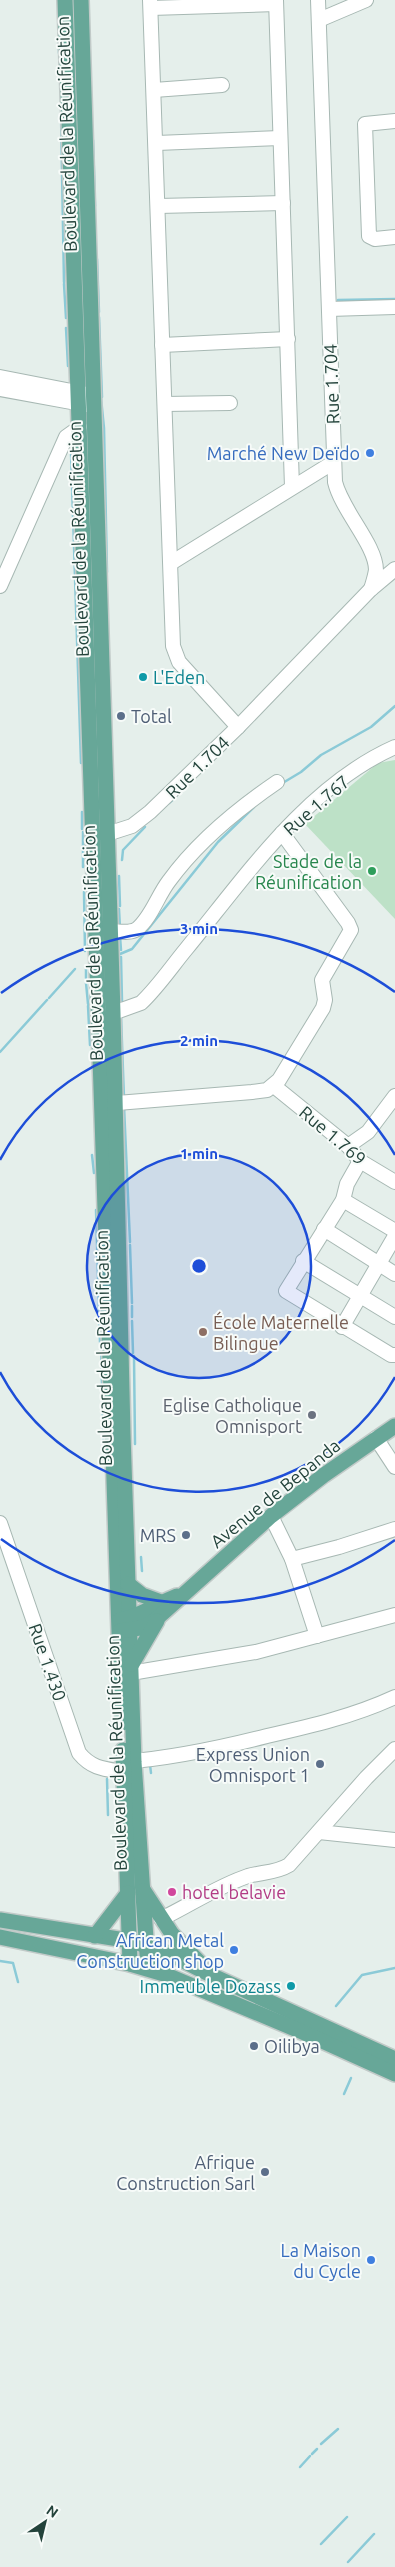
<svg xmlns="http://www.w3.org/2000/svg" width="395" height="2567" viewBox="0 0 395 2567" font-family="Ubuntu,sans-serif">
	<rect width="100%" height="100%" fill="#e5efeb"/>
	<polygon fill="#bde1c7" points="395,760 395,919 305,824 378,763"/>
	<g fill="none" stroke-linecap="round" stroke-linejoin="round">
		<g stroke="#8bcad7" stroke-width="2.5">
			<polyline points="59,38 59,53"/>
			<polyline points="61,115 64,282"/>
			<polyline points="93,140 95,206"/>
			<polyline points="97,259 99,312"/>
			<polyline points="64,284 66,318"/>
			<polyline points="338,300 395,299"/>
			<polyline points="99,317 102,397"/>
			<polyline points="66,328 68,366"/>
			<polyline points="101,398 104,428 107,572"/>
			<polyline points="71,453 81,763"/>
			<polyline points="281,784 301,772 321,755 371,727 395,706"/>
			<polyline points="169,803 176,797"/>
			<polyline points="82,812 82,829"/>
			<polyline points="83,832 83,867"/>
			<polyline points="122,860 123,850 145,827"/>
			<polyline points="119,876 120,906"/>
			<polyline points="84,892 85,951"/>
			<polyline points="119,909 120,928"/>
			<polyline points="120,936 121,950"/>
			<polyline points="120,954 132,949 218,842 254,807"/>
			<polyline points="121,957 122,1001"/>
			<polyline points="86,967 86,978"/>
			<polyline points="86,983 88,1004"/>
			<polyline points="49,998 75,969"/>
			<polyline points="88,1006 90,1045"/>
			<polyline points="121,1016 124,1098"/>
			<polyline points="0,1052 47,1000"/>
			<polyline points="124,1106 130,1242"/>
			<polyline points="92,1155 94,1173"/>
			<polyline points="96,1210 100,1342"/>
			<polyline points="130,1245 132,1303"/>
			<polyline points="132,1306 132,1317"/>
			<polyline points="132,1321 133,1353"/>
			<polyline points="101,1344 104,1461"/>
			<polyline points="134,1356 135,1444"/>
			<polyline points="141,1557 142,1571"/>
			<polyline points="150,1765 151,1773"/>
			<polyline points="107,1779 108,1815"/>
			<polyline points="0,1961 13,1963 18,1982"/>
			<polyline points="336,2006 362,1975 395,1968"/>
			<polyline points="344,2094 351,2078"/>
			<polyline points="321,2444 338,2429"/>
			<polyline points="312,2454 317,2449"/>
			<polyline points="300,2467 310,2456"/>
			<polyline points="321,2544 347,2517"/>
			<polyline points="348,2562 374,2534"/>
		</g>
		<defs>
			<g id="minor">
				<polyline points="150,0 173,646 179,662 238,727"/>
				<polyline points="276,0 292,487"/>
				<path d="M 318,0 L 335,482 C 342,511 376,545 376,570 C 375,576 373,583 371,589"/>
				<polyline points="151,8 276,4"/>
				<polyline points="319,20 366,0"/>
				<polyline points="154,90 222,85"/>
				<polyline points="395,121 365,124 369,236 375,239 395,237"/>
				<polyline points="157,143 280,138"/>
				<polyline points="158,206 283,203"/>
				<polyline points="329,309 395,307"/>
				<polyline points="162,345 288,339"/>
				<polyline points="0,377 87,394"/>
				<polyline points="0,389 93,406"/>
				<polyline points="165,404 230,403"/>
				<polyline points="171,563 334,462"/>
				<polyline points="0,586 66,437 80,427"/>
				<polyline points="97,834 107,834 132,826 150,812 238,727 371,589 395,569"/>
				<path d="M 110,931 C 118,931 130,934 137,929 C 151,918 158,895 169,881 C 198,841 236,810 277,782"/>
				<path d="M 102,1013 L 113,1013 L 141,1003 C 158,987 172,966 187,948 C 246,876 307,786 395,747"/>
				<polyline points="274,1086 348,1146 360,1161 395,1182"/>
				<polyline points="105,1104 252,1092 267,1090 279,1080 323,1008 325,1000 322,980 351,930 348,923 282,833"/>
				<polyline points="348,1146 368,1132 395,1096"/>
				<polyline points="360,1161 347,1184 343,1200 286,1291 391,1355 395,1355"/>
				<polyline points="343,1200 395,1231"/>
				<polyline points="324,1229 395,1274"/>
				<polyline points="303,1261 395,1317"/>
				<polyline points="342,1327 395,1236"/>
				<polyline points="376,1438 395,1467"/>
				<polyline points="271,1516 292,1559 317,1636"/>
				<path d="M 0,1523 L 79,1753 C 92,1769 105,1769 124,1772"/>
				<polyline points="292,1559 339,1547 395,1529"/>
				<polyline points="131,1673 256,1652 395,1615"/>
				<path d="M 124,1762 C 172,1758 220,1748 267,1736 C 311,1726 354,1716 395,1697"/>
				<polyline points="319,1832 395,1840"/>
				<path d="M 161,1919 C 190,1905 218,1886 248,1876 C 262,1872 276,1873 289,1865 L 366,1778 L 395,1749"/>
			</g>
			<g id="major">
				<polyline points="65,0 122,1723"/>
				<polyline points="81,0 113,1013 123,1434 134,1762 148,1968"/>
				<polyline points="128,1584 142,1595 161,1602"/>
				<path d="M 120,1620 C 138,1617 159,1603 177,1596"/>
				<polyline points="120,1631 140,1628 154,1621 271,1516 324,1475 395,1426"/>
				<polyline points="132,1664 157,1621"/>
				<polyline points="123,1750 130,1964"/>
				<polyline points="144,1891 172,1934 200,1963"/>
				<polyline points="0,1920 131,1941 164,1951 213,1976 395,2059"/>
				<polyline points="95,1936 128,1893"/>
				<polyline points="0,1937 130,1964 164,1974 300,2031 395,2074"/>
			</g>
		</defs>
		<use href="#minor" stroke="#a7b8b3" stroke-width="16"/>
		<use href="#major" stroke="#c1cac8" stroke-width="18"/>
		<use href="#minor" stroke="#fff" stroke-width="14"/>
		<use href="#major" stroke="#67a798" stroke-width="15"/>
	</g>
	<circle cx="199" cy="1266" r="112" fill="#1d4ed8" fill-opacity=".12"/>
	<g fill="none" stroke="#1d4ed8" stroke-width="2.5">
		<circle cx="199" cy="1266" r="112"/>
		<path d="M395 1377A225 225 0 0 1 0 1372M0 1160A225 225 0 0 1 395 1155"/>
		<path d="M395 1540A337 337 0 0 1 1 1539M1 993A337 337 0 0 1 395 992"/>
	</g>
	<g fill="#3f7fe0" stroke="#f7fbf9" stroke-width="2">
		<circle cx="370" cy="453" r="5"/>
		<circle cx="234" cy="1950" r="5"/>
		<circle cx="371" cy="2260" r="5"/>
	</g>
	<g fill="#0f9aa8" stroke="#f7fbf9" stroke-width="2">
		<circle cx="143" cy="677" r="5"/>
		<circle cx="291" cy="1986" r="5"/>
	</g>
	<g fill="#5c6f8a" stroke="#f7fbf9" stroke-width="2">
		<circle cx="121" cy="716" r="5"/>
		<circle cx="186" cy="1535" r="5"/>
		<circle cx="320" cy="1764" r="5"/>
		<circle cx="254" cy="2046" r="5"/>
		<circle cx="265" cy="2172" r="5"/>
	</g>
	<circle fill="#2e9e5b" stroke="#f7fbf9" stroke-width="2" cx="372" cy="871" r="5"/>
	<circle fill="#8d6e63" stroke="#f7fbf9" stroke-width="2" cx="203" cy="1332" r="5"/>
	<circle fill="#6b7280" stroke="#f7fbf9" stroke-width="2" cx="312" cy="1415" r="5"/>
	<circle fill="#d1479c" stroke="#f7fbf9" stroke-width="2" cx="172" cy="1892" r="5"/>
	<g text-anchor="middle" dominant-baseline="central" stroke-width="4" stroke-linejoin="round" paint-order="stroke">
		<g font-size="18" fill="#23433b" stroke="#f7fbf9">
			<text transform="translate(66 134) rotate(-92)">Boulevard de la Réunification</text>
			<text transform="translate(331 384) rotate(-92)">Rue 1.704</text>
			<text transform="translate(78 539) rotate(-92)">Boulevard de la Réunification</text>
			<text transform="translate(197 767) rotate(-44)">Rue 1.704</text>
			<text transform="translate(316 805) rotate(-41)">Rue 1.767</text>
			<text transform="translate(92 943) rotate(-92)">Boulevard de la Réunification</text>
			<text transform="translate(333 1135) rotate(40)">Rue 1.769</text>
			<text transform="translate(103 1348) rotate(-91)">Boulevard de la Réunification</text>
			<text transform="translate(275 1493) rotate(-39)">Avenue de Bepanda</text>
			<text transform="translate(48 1662) rotate(71)">Rue 1.430</text>
			<text transform="translate(116 1753) rotate(-92)">Boulevard de la Réunification</text>
		</g>
		<g font-size="18" fill="#366cbe" stroke="#f7fbf9" text-anchor="end">
			<text x="360" y="453">Marché New Deïdo</text>
			<text x="224" y="1940">African Metal<tspan x="224" dy="21">Construction shop</tspan></text>
			<text x="361" y="2250">La Maison<tspan x="361" dy="21">du Cycle</tspan></text>
		</g>
		<g font-size="18" fill="#0d838f" stroke="#f7fbf9" text-anchor="start">
			<text x="153" y="677">L'Eden</text>
			<text x="281" y="1986" text-anchor="end">Immeuble Dozass</text>
		</g>
		<g font-size="18" fill="#4e5e75" stroke="#f7fbf9" text-anchor="end">
			<text x="131" y="716" text-anchor="start">Total</text>
			<text x="176" y="1535">MRS</text>
			<text x="310" y="1754">Express Union<tspan x="310" dy="21">Omnisport 1</tspan></text>
			<text x="264" y="2046" text-anchor="start">Oilibya</text>
			<text x="255" y="2162">Afrique<tspan x="255" dy="21">Construction Sarl</tspan></text>
		</g>
		<g font-size="18" fill="#27864d" stroke="#f7fbf9" text-anchor="end">
			<text x="362" y="861">Stade de la<tspan x="362" dy="21">Réunification</tspan></text>
		</g>
		<g font-size="18" fill="#785e54" stroke="#f7fbf9" text-anchor="start">
			<text x="213" y="1322">École Maternelle<tspan x="213" dy="21">Bilingue</tspan></text>
		</g>
		<g font-size="18" fill="#5b616d" stroke="#f7fbf9" text-anchor="end">
			<text x="302" y="1405">Eglise Catholique<tspan x="302" dy="21">Omnisport</tspan></text>
		</g>
		<g font-size="18" fill="#b23c85" stroke="#f7fbf9" text-anchor="start">
			<text x="182" y="1892">hotel belavie</text>
		</g>
	</g>
	<circle cx="199" cy="1266" r="8" fill="#1d4ed8" stroke="#f7fbf9" stroke-width="2.5"/>
	<g font-size="15" text-anchor="middle" font-weight="bold" fill="#1d4ed8" stroke="#f7fbf9" stroke-width="4" stroke-linejoin="round" paint-order="stroke">
		<text x="199" y="934">3 min</text>
		<text x="199" y="1046">2 min</text>
		<text x="199" y="1159">1 min</text>
	</g>
	<g transform="translate(45 2522) rotate(35)" stroke="#f7fbf9" stroke-width="4" paint-order="stroke">
	<path d="M0-4L9 19L0 12L-9 19Z" fill="#23433b"/>
	<text y="-8" font-size="14" font-weight="bold" text-anchor="middle" fill="#23433b">N</text>
	</g>
</svg>
